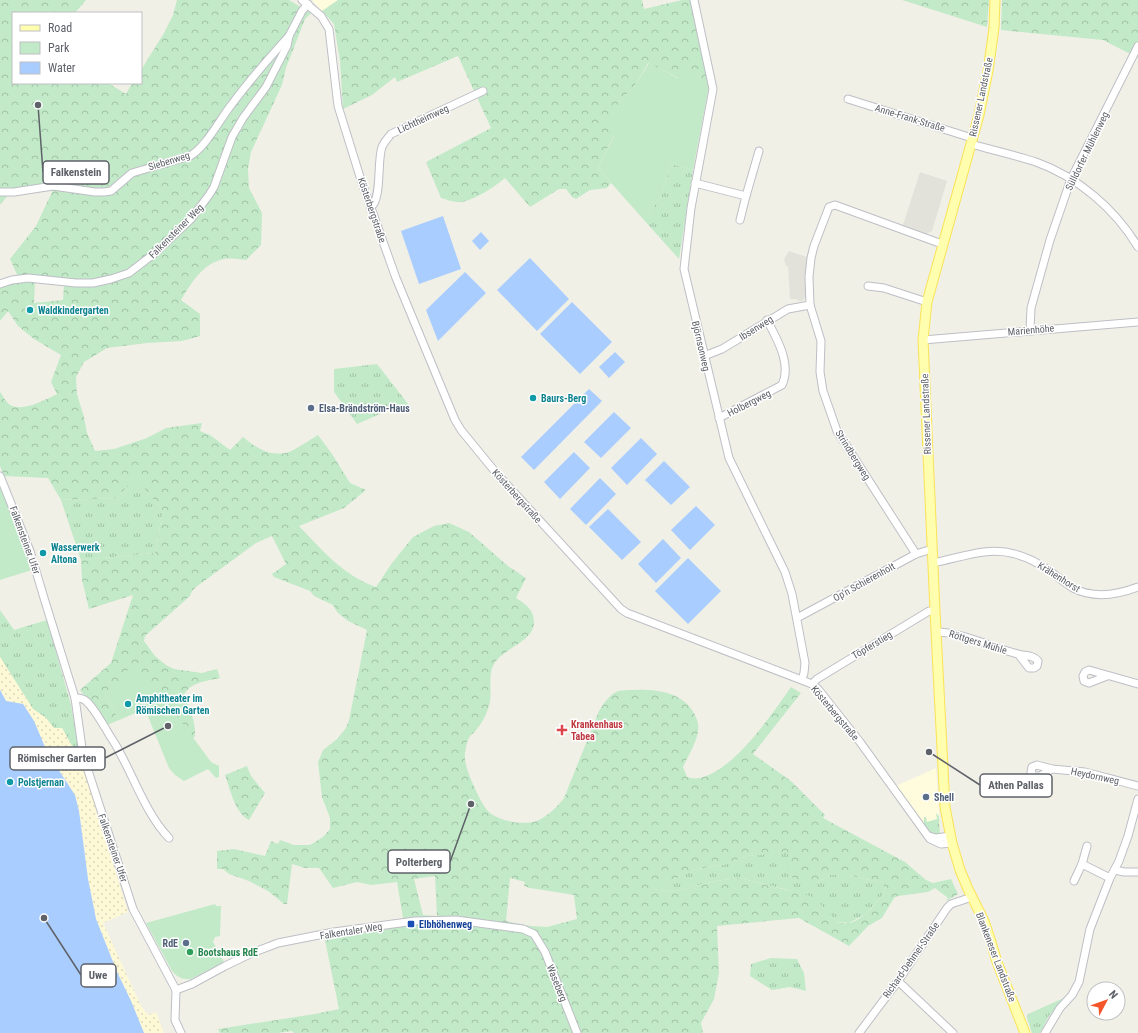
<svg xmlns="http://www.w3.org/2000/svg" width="1138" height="1033" viewBox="0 0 1138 1033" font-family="'Roboto Condensed',sans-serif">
	<defs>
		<pattern id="grass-tufts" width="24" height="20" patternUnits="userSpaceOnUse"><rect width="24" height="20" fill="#c2eac8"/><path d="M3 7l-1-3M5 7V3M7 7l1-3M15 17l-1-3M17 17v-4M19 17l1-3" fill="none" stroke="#a1c1a6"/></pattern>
		<pattern id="forest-crowns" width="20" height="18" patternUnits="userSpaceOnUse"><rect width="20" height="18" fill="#c2eac8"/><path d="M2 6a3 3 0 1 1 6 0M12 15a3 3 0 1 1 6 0" fill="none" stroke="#a1c1a6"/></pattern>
		<pattern id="sand-dots" width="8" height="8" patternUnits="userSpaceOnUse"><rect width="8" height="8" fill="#fdf9d6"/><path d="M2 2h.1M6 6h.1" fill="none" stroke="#dbd8bb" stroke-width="1.8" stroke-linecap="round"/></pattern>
	</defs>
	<rect width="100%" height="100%" fill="#f1f0e7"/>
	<g fill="#fffcde">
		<polygon points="312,0 338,0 322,11"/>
		<polygon points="936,768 940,827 940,835 929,831 896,786"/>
	</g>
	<g fill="#e2e2db">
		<polygon points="920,172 947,181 932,231 926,234 903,225"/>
		<polygon points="789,251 807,257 806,297 802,301 800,301 796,299 790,299 788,266 786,266 784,259"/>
	</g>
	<g fill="url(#grass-tufts)">
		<polygon points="671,164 693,170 679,259 643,219 660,199"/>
		<polygon points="377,364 412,409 387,411 357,424 334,392 334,369"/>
		<polygon points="135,476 163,511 155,553 81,560 61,500 117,498"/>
		<polygon points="0,610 14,630 47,620 71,705 80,755 72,746 62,728 54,728 46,718 33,709 0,657"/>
		<polygon points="936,813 939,816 940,835 932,834 924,824 924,817 926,817 927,822 937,819"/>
		<polygon points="789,851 788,865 816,883 830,875 849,875 883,883 885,892 877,902 866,914 849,923 837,922 829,914 788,890 739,878 715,881 671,892 652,889 697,869 726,864 747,856"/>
		<polygon points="771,958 797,959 804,973 806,991 790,987 772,990 750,976 751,964"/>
		<polygon points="1066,997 1049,1016 1040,1033 1032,1033 1027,1018 1028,1014"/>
	</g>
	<g fill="url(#forest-crowns)" fill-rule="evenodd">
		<path d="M 0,0 L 86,0 L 75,13 L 13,13 L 13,83 L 108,83 L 126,94 L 132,83 L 141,83 L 141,70 L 164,33 L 173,15 L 177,0 L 289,0 L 311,13 L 305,19 L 286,68 L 282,85 L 251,152 L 248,169 L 249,188 L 262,213 L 261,245 L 246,260 C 239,259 230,258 224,259 C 202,264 192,282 181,300 L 200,314 L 200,336 L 182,341 L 147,343 L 107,348 L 84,362 L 76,377 L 77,394 L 84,417 L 87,433 L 95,451 L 114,449 L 147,438 L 166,428 L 202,423 L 200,431 L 210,435 L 230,450 L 243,437 C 255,447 268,456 285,453 C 291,453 311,439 318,435 L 332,454 L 350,483 L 366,490 L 344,508 L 299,526 C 322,550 344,576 376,587 L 392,563 L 413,537 L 434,526 L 449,523 L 469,532 L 508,566 L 526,578 L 516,598 C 527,605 534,610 534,623 C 533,643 500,649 493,666 C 488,677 492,690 490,702 C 488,711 483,722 477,729 C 475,732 471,734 469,738 C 467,741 466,748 465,753 C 464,763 469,775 473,784 C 477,793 483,807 490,813 C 502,822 526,826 539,820 C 549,815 558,806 564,798 L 599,711 C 604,703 609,695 618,691 C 622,690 629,690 633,690 C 656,689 684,692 695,715 C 696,718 698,721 698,724 C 700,738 689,754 683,767 L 687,777 C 691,778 695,779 699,778 C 733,772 772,714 791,687 L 801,693 L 753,754 L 791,781 L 825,815 L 823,818 L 905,862 L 926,880 L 933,883 L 951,879 L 958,894 L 946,901 L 948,898 L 935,888 L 928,892 L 898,896 L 894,898 L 882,918 L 868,926 L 849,946 L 799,918 L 717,926 L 719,973 L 714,999 L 701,1023 L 703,1033 L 294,1033 L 292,1031 L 278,1033 L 220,1033 L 218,1029 L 315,1014 L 339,1009 L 325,940 L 403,926 L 403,918 L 397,882 L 371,885 L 357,882 L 333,888 L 319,868 L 305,868 L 292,864 L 287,904 L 284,904 L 268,891 L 249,881 L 229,874 L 223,869 L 217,869 L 217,851 L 234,849 L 265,856 L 271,841 L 278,844 L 280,840 L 294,845 L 310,845 L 323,837 L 330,829 L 330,818 L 322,797 L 318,762 L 323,750 L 337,739 L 346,728 L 349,720 L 367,630 L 348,621 L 337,612 L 333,605 L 314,596 L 310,591 L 274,577 L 272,574 L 286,564 L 272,536 L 256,543 L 196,587 L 192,591 L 190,596 L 145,636 L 144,641 L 155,656 L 166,665 L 174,669 L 202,673 L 217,669 L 220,678 C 207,681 190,682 184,695 C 189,708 196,721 195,736 L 193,738 C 183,724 171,711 160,698 L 106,695 L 119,720 L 107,725 L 80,690 L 111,663 L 133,595 L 89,609 L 82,580 L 81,560 L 155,553 L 163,511 L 135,477 L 117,498 L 61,500 L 48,478 L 4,476 L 0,466 L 0,392 C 3,396 6,402 10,405 C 23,412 45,400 57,394 L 51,382 L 61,355 L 34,339 L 18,326 L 8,311 L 0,321 L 0,287 L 20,281 L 10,259 L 36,226 L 53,190 L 9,194 L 0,205 ZM 35,281 L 64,284 L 63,300 L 34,303 ZM 788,852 L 788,874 L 801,884 L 816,883 L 830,875 L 849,875 L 883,883 L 885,892 C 876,904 865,918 850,923 C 846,924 841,923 837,922 L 814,897 L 739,878 L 715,881 L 671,892 L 653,889 L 697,869 L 726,864 L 747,856 ZM 435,876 L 437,916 L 423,915 L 414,879 ZM 510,878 L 525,882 L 524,886 L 530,888 L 574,895 L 577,919 L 547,927 L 531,926 L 506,921 Z"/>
		<path d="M 338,0 L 642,0 L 644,9 L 682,0 L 690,0 L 709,86 L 685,66 L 679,78 L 648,63 L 636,84 L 619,103 L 614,135 L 598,168 L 611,183 L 607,188 L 590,190 L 576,199 L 572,197 L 566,189 L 559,189 L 530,207 L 505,178 C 496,186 469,204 457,202 C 452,202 446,199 441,198 L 426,162 L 491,128 L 458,56 L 397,82 L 395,77 L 372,95 L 343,109 L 340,61 L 334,24 L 322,11 Z"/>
		<polygon points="902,0 989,0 987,27"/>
		<polygon points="1002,0 1138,0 1138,58 1103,40 1001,30"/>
		<path d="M 247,766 L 251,776 L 265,793 L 249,820 C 235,813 230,789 225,775 Z"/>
	</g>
	<polygon fill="url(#sand-dots)" points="0,657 33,709 46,718 54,728 62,728 72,746 80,755 128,912 103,923 141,1006 148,1015 156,1012 164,1033 144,1033 131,1001 117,972 96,919 88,879 81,822 68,783 48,754 34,721 23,704 6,701 0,690"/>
	<g fill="#c2eac8">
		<polygon points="649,63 678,78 685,65 709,86 693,170 671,164 660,199 643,219 598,168 614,136 611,133 607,124 619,103 636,84"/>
		<polygon points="0,485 32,570 0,580"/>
		<path d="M 135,662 C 148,681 160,702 178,717 L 211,762 L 219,766 L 219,777 L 216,778 L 208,769 L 184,781 L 175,775 L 169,768 L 145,709 L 119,720 L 106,695 Z"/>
		<path d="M 215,904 L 216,906 L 221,906 L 220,936 L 215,937 L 213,942 L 224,962 L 191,979 C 183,980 177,977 172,971 L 146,923 Z"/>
	</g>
	<g fill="#a9cdff">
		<polygon points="443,216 461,269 419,284 401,231"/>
		<polygon points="481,232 489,241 480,250 472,241"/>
		<polygon points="530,258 569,299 537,331 497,290"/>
		<polygon points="465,272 486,293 438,341 426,310"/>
		<polygon points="572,302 612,342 580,374 540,334"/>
		<polygon points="615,352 625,362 609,378 599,367"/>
		<polygon points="589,389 602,401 534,470 521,457"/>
		<polygon points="614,412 631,428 601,458 584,442"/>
		<polygon points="641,438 657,454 627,485 611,468"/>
		<polygon points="574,452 590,468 560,499 544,482"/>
		<polygon points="664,461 690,487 671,505 645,480"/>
		<polygon points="600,478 616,494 586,525 570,509"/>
		<polygon points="696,506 715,525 690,550 671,530"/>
		<polygon points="608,509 641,542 622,560 589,527"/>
		<polygon points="663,539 681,558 656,583 638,564"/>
		<polygon points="688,558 721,591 688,624 655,591"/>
		<polygon points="0,690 6,701 23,704 34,721 48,754 75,795 79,811 88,879 96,919 117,972 131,1001 144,1033 0,1033"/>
	</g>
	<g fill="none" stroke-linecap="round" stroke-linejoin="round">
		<defs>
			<g id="minor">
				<polyline points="302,0 321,16 329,29 338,106 361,180 396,278 455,420 461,430 497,474 621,609 627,613 812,684 818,689 860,742 930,839 941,844 952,843"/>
				<polyline points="694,0 713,89 691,208 684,269 729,458 785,572 792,594 805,663 804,673 802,679"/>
				<polyline points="848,99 972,138"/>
				<path d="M 971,144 C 992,150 1014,155 1036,162 C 1078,177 1115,209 1138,247"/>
				<polyline points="695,183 746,196 740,220"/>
				<path d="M 0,192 L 14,192 L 53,186 L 95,192 L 104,192 L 111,191 L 132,173 L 190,156 C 206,147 220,119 232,104 C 250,80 269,58 289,36"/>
				<polyline points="746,196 759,151"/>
				<path d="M 371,207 C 382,199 377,160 382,147 C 384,142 388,138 391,134 L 483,91"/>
				<polyline points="0,284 12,280 28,278 76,283 93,283 111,279 129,273 155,253 191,219 209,195 214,187 232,137 243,118 266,87 287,46 289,36 302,11 308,4"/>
				<polyline points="868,286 884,288 927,302"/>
				<polyline points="1030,330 1031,308 1050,240 1071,179 1138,46"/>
				<polyline points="923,340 1138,322"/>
				<polyline points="704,356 722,349 788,309 810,305"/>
				<path d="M 719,418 L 782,385 C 792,364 777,339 767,320"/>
				<polyline points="0,476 30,551 44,598 75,698 83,755 133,909 176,990 175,1020 181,1033"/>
				<polyline points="916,554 837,431 823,391 820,372 821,341 810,305 809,277 811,258 814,246 829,207 835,205 942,244"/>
				<path d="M 933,563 C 960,558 987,546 1015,554 C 1027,557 1040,564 1050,571 C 1058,577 1065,583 1073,588 C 1094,599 1117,595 1138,587"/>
				<polyline points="797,618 916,554 932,549"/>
				<path d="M 936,632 C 962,632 993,648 1018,654 C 1024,656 1034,655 1038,661 L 1037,666 L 1034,668 L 1029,668 L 1019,655"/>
				<polyline points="1107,676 1089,683 1084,681 1083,676 1085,672 1089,670 1138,684"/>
				<polyline points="812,684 817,679 929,611 935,611"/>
				<path d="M 75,698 C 79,698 83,698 86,701 C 94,708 100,720 106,729 C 110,737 116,744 120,753 C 135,780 147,815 169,838"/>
				<polyline points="1052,769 1040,776 1034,776 1031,772 1032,767 1037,765 1052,769 1085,772 1138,786"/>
				<polyline points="929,836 936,838 950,836"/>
				<polyline points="1082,864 1110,878"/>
				<polyline points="1115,870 1124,872 1138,872"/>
				<polyline points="1074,881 1082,864 1087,846"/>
				<polyline points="898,981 953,1033"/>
				<polyline points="176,990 192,984 225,966 252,953 278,943 334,932 415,921 456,920 523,929 534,934 545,952 577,1033"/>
				<polyline points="859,1033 898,981 947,908 951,904 972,897"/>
				<polyline points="1045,1033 1060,1008 1072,995 1079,982 1090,929 1110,878 1119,861 1128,836 1138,799"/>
			</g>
			<polyline id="major" points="995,0 994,28 988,71 979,115 927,302 923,340 935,611 945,807 952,843 960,870 968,889 984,921 991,942 997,962 1025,1033"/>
		</defs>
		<use href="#minor" stroke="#bebfc6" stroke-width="9"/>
		<use href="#major" stroke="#fae357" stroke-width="11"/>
		<use href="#minor" stroke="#fff" stroke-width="7"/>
		<use href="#major" stroke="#fffdae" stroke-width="9"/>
	</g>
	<g fill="#0f9aa8" stroke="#fff" stroke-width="1.5">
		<circle cx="30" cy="310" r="4"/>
		<circle cx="533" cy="398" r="4"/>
		<circle cx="43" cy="553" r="4"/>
		<circle cx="128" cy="704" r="4"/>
		<circle cx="10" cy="782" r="4"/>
	</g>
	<g fill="#5c6f8a" stroke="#fff" stroke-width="1.5">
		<circle cx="311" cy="408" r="4"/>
		<circle cx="926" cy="797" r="4"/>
		<circle cx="186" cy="943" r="4"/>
	</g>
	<path fill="#e0444e" stroke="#fff" stroke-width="1.5" d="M560 724h4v4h4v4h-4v4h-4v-4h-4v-4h4z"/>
	<rect fill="#1a4fb4" stroke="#fff" stroke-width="1.5" x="407" y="920" width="8" height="8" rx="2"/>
	<circle fill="#2e9e5b" stroke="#fff" stroke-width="1.5" cx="190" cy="952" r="4"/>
	<g text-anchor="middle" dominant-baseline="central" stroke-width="3" stroke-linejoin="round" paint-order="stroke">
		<g font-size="10" fill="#5e6168" stroke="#fff">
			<text transform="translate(981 97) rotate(-78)">Rissener Landstraße</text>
			<text transform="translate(910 118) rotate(17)">Anne-Frank-Straße</text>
			<text transform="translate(423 119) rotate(-25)">Lichtheimweg</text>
			<text transform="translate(1087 151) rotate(-64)">Sülldorfer Mühlenweg</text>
			<text transform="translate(169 161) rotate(-17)">Siebenweg</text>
			<text transform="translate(372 210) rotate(71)">Kösterbergstraße</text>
			<text transform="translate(176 231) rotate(-45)">Falkensteiner Weg</text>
			<text transform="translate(756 328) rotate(-32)">Ibsenweg</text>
			<text transform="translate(1031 330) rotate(-5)">Marienhöhe</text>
			<text transform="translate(701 346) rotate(77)">Björnsonweg</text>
			<text transform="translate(749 403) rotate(-27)">Holbergweg</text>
			<text transform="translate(926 414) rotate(-92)">Rissener Landstraße</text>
			<text transform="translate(853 455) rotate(58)">Strindbergweg</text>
			<text transform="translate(517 496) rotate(48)">Kösterbergstraße</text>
			<text transform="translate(25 540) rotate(70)">Falkensteiner Ufer</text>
			<text transform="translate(1059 577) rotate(32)">Krähenhorst</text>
			<text transform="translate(864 582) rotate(-29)">Op'n Schierenholt</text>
			<text transform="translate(978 642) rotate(17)">Röttgers Mühle</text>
			<text transform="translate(872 645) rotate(-31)">Töpferstieg</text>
			<text transform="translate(835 713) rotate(50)">Kösterbergstraße</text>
			<text transform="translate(1095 776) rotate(12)">Heydornweg</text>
			<text transform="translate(113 848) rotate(71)">Falkensteiner Ufer</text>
			<text transform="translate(351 931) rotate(-9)">Falkentaler Weg</text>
			<text transform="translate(996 957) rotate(69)">Blankeneser Landstraße</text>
			<text transform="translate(911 960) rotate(-55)">Richard-Dehmel-Straße</text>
			<text transform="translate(557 983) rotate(68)">Waseberg</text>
		</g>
		<g font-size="10" font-weight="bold" fill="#0d838f" stroke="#fff" text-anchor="start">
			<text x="38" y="310">Waldkindergarten</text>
			<text x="541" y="398">Baurs-Berg</text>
			<text x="51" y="547">Wasserwerk<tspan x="51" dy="12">Altona</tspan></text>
			<text x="136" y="698">Amphitheater im<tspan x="136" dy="12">Römischen Garten</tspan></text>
			<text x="18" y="782">Polstjernan</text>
		</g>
		<g font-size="10" font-weight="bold" fill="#4e5e75" stroke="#fff" text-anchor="start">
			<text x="319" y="408">Elsa-Brändström-Haus</text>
			<text x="934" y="797">Shell</text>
			<text x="178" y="943" text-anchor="end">RdE</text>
		</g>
		<g font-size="10" font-weight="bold" fill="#be3a42" stroke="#fff" text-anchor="start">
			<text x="571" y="724">Krankenhaus<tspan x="571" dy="12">Tabea</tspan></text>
		</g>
		<g font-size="10" font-weight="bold" fill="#164399" stroke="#fff" text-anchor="start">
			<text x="419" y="924">Elbhöhenweg</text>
		</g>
		<g font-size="10" font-weight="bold" fill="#27864d" stroke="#fff" text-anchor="start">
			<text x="198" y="952">Bootshaus RdE</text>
		</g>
	</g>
	<path fill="none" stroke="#5e6168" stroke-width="1.5" d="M38 105L43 172M168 726L105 758M929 752L980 785M471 804L450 862M44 918L81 975"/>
	<g fill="#5e6168" stroke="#fff" stroke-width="1.5">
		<circle cx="38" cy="105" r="4"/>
		<circle cx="168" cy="726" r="4"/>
		<circle cx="929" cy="752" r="4"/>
		<circle cx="471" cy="804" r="4"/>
		<circle cx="44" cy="918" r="4"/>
	</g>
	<g fill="#fff" stroke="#5e6168" stroke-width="1.5">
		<rect x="43" y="161" width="66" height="23" rx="4"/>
		<rect x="10" y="747" width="95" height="23" rx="4"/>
		<rect x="980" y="774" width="72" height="23" rx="4"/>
		<rect x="388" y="850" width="62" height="23" rx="4"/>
		<rect x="81" y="964" width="35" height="23" rx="4"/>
	</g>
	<g font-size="11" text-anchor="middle" font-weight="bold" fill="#5e6168">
		<text x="76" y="176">Falkenstein</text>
		<text x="57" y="762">Römischer Garten</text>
		<text x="1016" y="789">Athen Pallas</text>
		<text x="419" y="866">Polterberg</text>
		<text x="98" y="979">Uwe</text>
	</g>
	<rect x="12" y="12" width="130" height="72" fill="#ffffff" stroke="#bfc0c3"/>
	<rect x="20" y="25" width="20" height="6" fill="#fffdae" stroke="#bfc0c3"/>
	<text x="48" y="32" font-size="12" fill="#5e6168">Road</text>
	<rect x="20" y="42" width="20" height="12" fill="#c2eac8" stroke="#bfc0c3"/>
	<text x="48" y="52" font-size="12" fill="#5e6168">Park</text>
	<rect x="20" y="62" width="20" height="12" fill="#a9cdff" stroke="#bfc0c3"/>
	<text x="48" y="72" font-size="12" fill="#5e6168">Water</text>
	<g transform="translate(1106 1001) rotate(49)"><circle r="19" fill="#ffffff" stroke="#bfc0c3"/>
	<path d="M0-3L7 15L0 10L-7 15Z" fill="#f4562a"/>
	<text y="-6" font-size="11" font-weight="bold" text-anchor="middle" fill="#5e6168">N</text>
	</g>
</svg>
